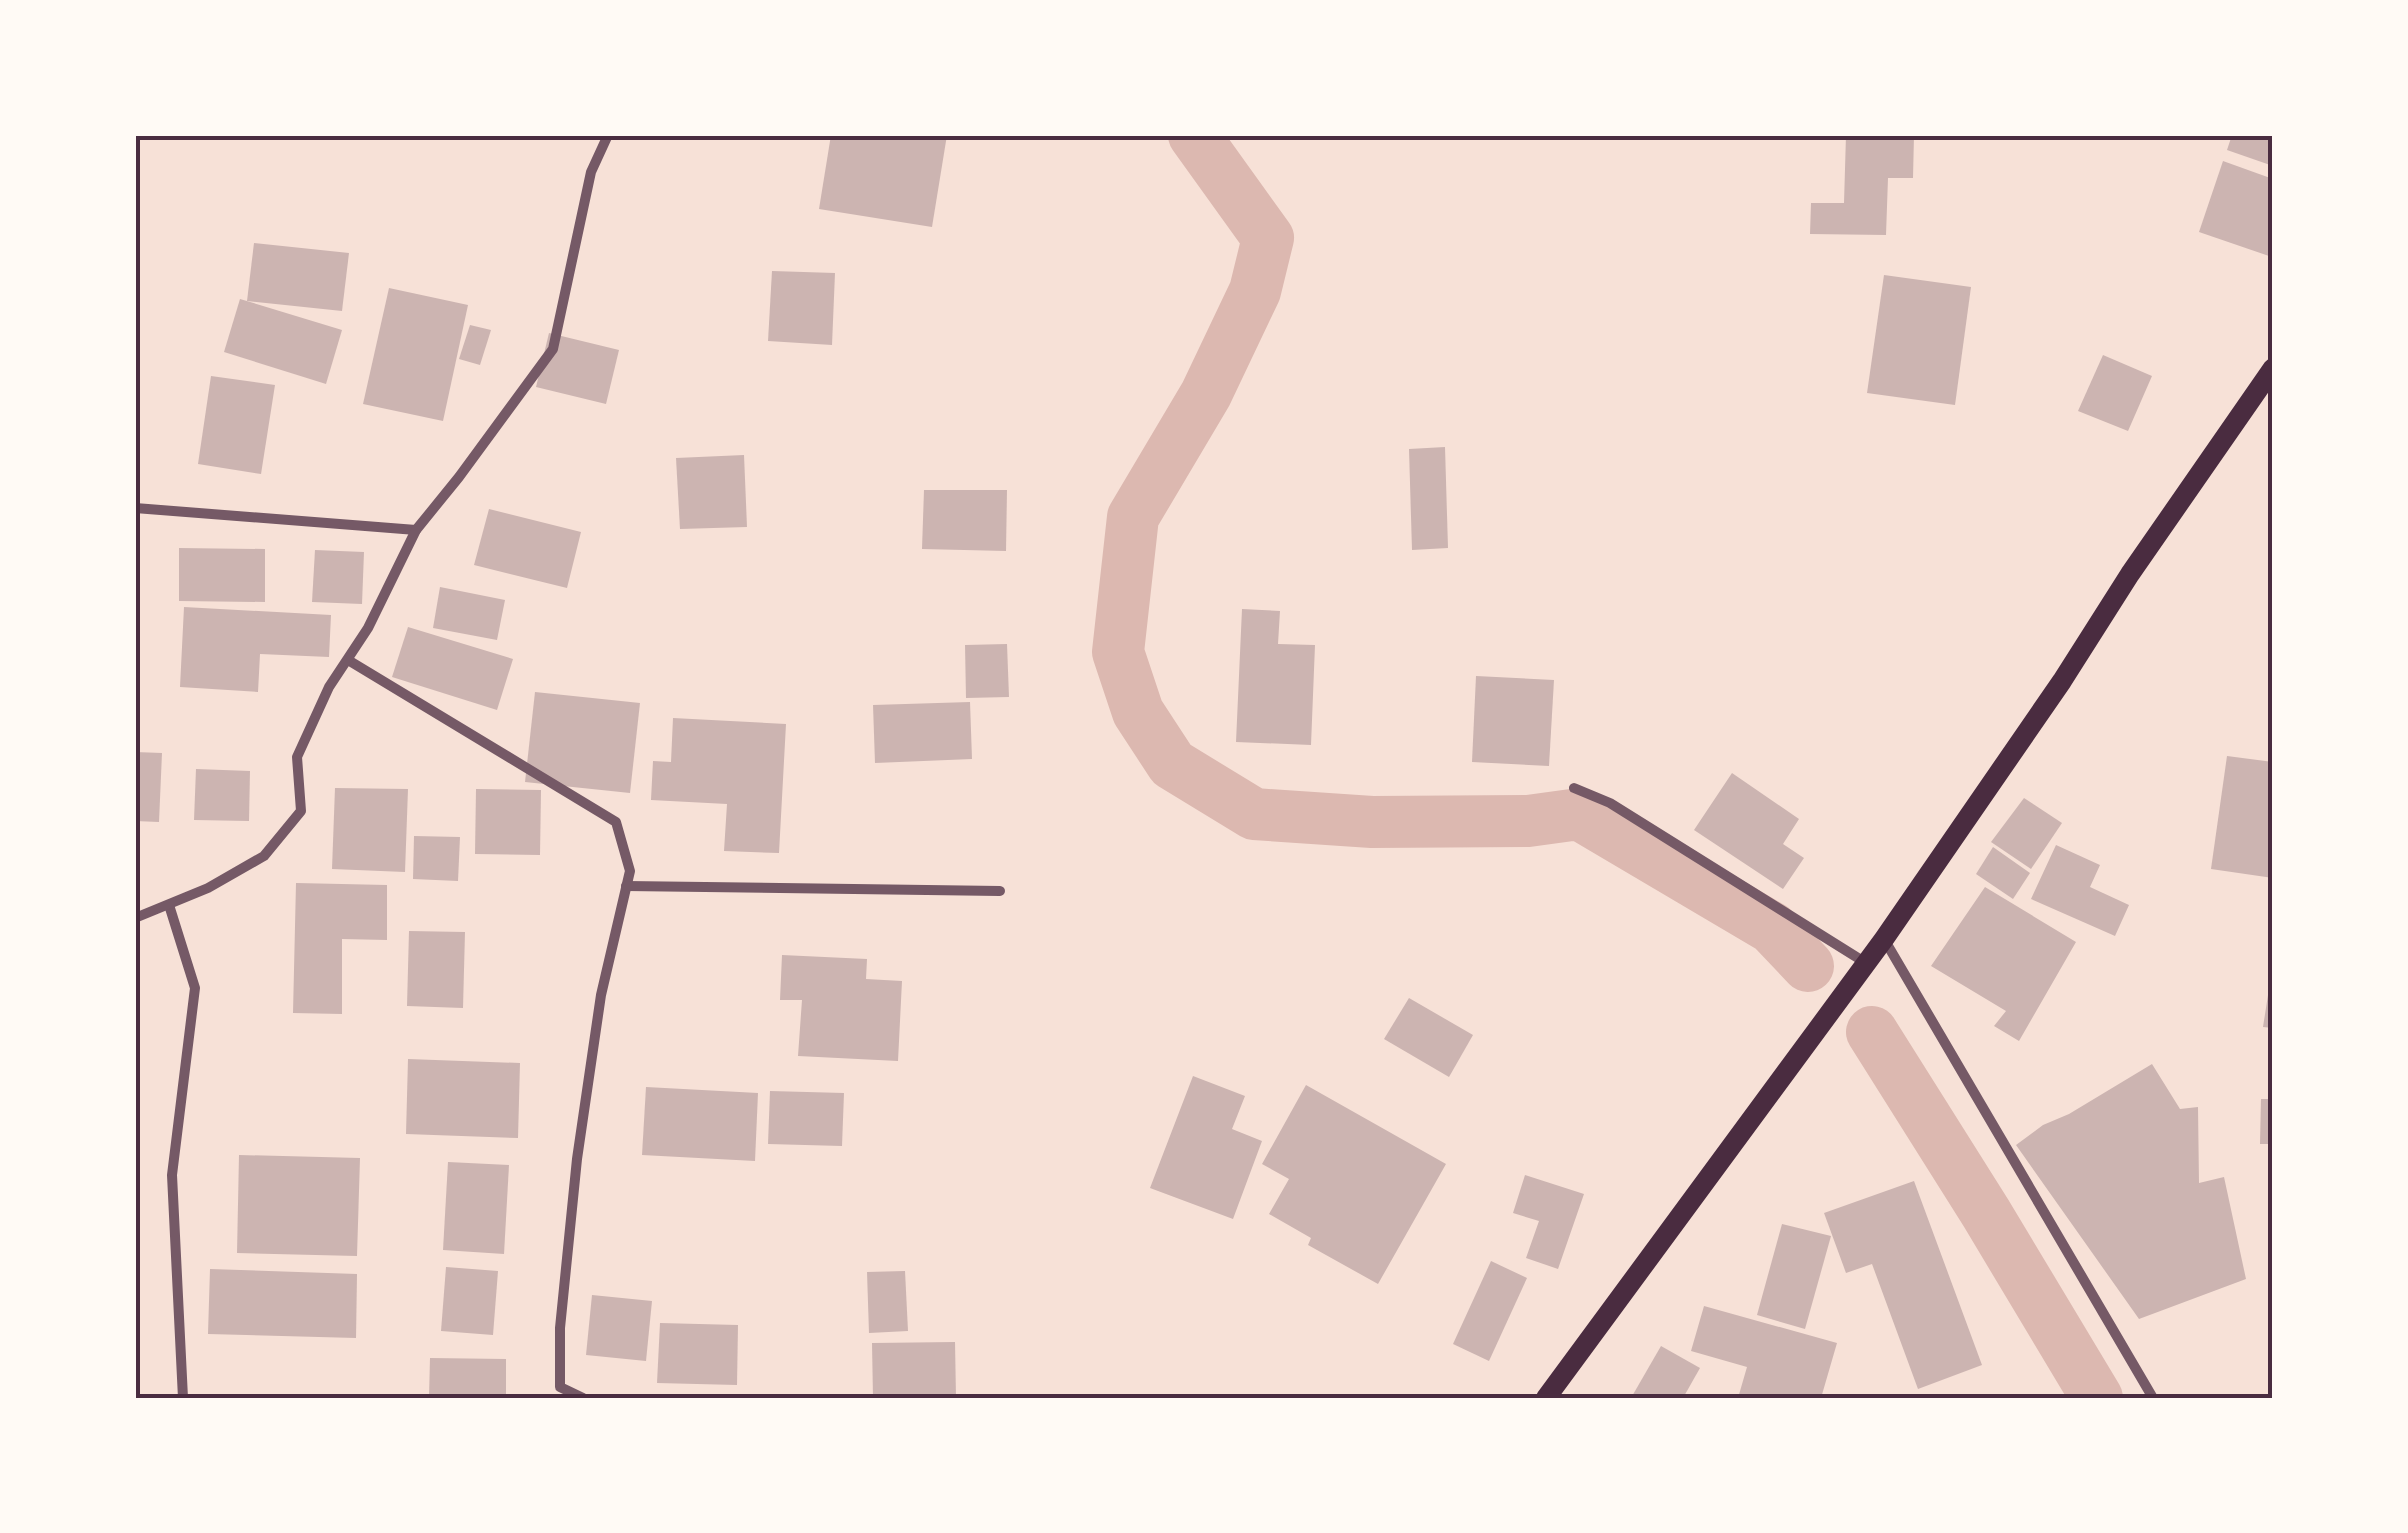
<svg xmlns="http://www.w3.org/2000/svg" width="2408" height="1533" viewBox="0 0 2408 1533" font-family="Poppins,sans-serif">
	<rect width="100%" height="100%" fill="#f7e1d7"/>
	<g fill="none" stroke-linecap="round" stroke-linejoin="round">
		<g stroke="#dcb8b0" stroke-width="52">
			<polyline points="1194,135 1268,238 1255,291 1206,394 1133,517 1118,652 1138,712 1172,764 1254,814 1372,822 1528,821 1579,814 1772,928 1808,966"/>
			<polyline points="1872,1032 1986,1213 2097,1398"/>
		</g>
	</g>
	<g fill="#ccb4b1">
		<polygon points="831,135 947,135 932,227 819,209"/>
		<polygon points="1846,135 1914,135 1913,178 1888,178 1886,235 1810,234 1811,203 1844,203"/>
		<polygon points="2232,135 2273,135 2273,166 2227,150"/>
		<polygon points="2223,161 2273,179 2273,244 2269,256 2199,232"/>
		<polygon points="254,243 349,253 342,311 247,301"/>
		<polygon points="772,271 835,273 832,345 768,341"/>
		<polygon points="1884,275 1971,287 1955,405 1867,393"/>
		<polygon points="389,288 468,305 443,421 363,404"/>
		<polygon points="240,299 342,330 326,384 224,352"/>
		<polygon points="470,325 491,330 480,365 459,359"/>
		<polygon points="549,333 619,350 606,404 536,387"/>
		<polygon points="2103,355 2152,376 2128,431 2078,411"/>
		<polygon points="211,376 275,385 261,474 198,464"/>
		<polygon points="1445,447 1448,548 1412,550 1409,449"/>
		<polygon points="744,455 747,527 680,529 676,458"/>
		<polygon points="924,490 1007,490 1006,551 922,549"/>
		<polygon points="489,509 581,532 567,588 474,565"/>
		<polygon points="179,548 265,549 265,602 179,601"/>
		<polygon points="315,550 364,552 362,604 312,602"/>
		<polygon points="440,587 505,600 497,640 433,628"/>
		<polygon points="184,607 331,615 329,657 260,654 258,692 180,687"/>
		<polygon points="1242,609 1280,611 1278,644 1315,645 1311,745 1236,742"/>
		<polygon points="408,627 513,659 497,710 392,677"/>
		<polygon points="1007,644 1009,697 966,698 965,645"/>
		<polygon points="1476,676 1554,680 1549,766 1472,762"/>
		<polygon points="535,692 640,703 630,793 525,782"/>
		<polygon points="970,702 972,759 875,763 873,705"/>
		<polygon points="673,718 786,724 779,853 724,851 727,804 651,800 653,761 671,762"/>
		<polygon points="135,752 162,753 159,822 135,821"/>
		<polygon points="2227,756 2273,762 2273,878 2211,869"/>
		<polygon points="196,769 250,771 249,821 194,820"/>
		<polygon points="1732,773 1799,819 1783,844 1804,858 1783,889 1694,830"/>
		<polygon points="335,788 408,789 405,872 332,869"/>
		<polygon points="476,789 541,790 540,855 475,854"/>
		<polygon points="2024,798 2062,823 2031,869 1991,842"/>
		<polygon points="414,836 460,837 458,881 413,879"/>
		<polygon points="2056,845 2100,865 2090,887 2129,905 2115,936 2031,899"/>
		<polygon points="1993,847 2030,873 2013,899 1976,874"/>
		<polygon points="296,883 387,885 387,940 342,939 342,1014 293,1013"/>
		<polygon points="1985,887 2076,942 2019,1041 1994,1026 2006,1011 1931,966"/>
		<polygon points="409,931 465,932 463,1008 407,1006"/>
		<polygon points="782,955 867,959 866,979 902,981 898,1061 798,1056 802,1000 780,1000"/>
		<polygon points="2271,976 2273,977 2273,1028 2263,1027"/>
		<polygon points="1409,998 1473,1035 1449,1077 1384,1039"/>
		<polygon points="408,1059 520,1063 518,1138 406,1134"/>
		<polygon points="2152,1064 2180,1109 2198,1107 2199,1183 2224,1177 2246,1279 2139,1319 2016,1145 2043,1125 2069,1114"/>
		<polygon points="1193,1076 1245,1096 1232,1129 1262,1141 1233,1219 1150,1188"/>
		<polygon points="1306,1085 1446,1164 1378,1284 1308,1245 1311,1238 1269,1214 1289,1179 1262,1164"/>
		<polygon points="646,1087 758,1093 755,1161 642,1155"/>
		<polygon points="770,1091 844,1093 842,1146 768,1144"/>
		<polygon points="2261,1099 2273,1099 2273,1144 2260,1144"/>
		<polygon points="239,1155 360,1158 357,1256 237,1253"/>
		<polygon points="448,1162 509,1165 504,1254 443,1250"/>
		<polygon points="1525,1175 1584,1194 1558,1269 1526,1258 1539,1221 1513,1213"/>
		<polygon points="1914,1181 1982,1365 1918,1389 1872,1264 1846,1273 1824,1213"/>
		<polygon points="1782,1224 1831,1236 1805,1329 1757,1315"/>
		<polygon points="1491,1261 1527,1278 1489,1361 1453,1344"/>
		<polygon points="446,1267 498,1271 493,1335 441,1331"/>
		<polygon points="210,1269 357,1274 356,1338 208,1334"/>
		<polygon points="905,1271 908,1331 869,1333 867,1272"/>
		<polygon points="592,1295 652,1301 646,1361 586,1355"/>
		<polygon points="1704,1306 1837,1343 1821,1398 1738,1398 1747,1367 1691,1351"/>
		<polygon points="660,1323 738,1325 737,1385 657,1383"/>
		<polygon points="955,1342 956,1398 873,1398 872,1343"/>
		<polygon points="1661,1346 1700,1368 1683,1398 1631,1398"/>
		<polygon points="430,1358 506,1359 506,1398 429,1398"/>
	</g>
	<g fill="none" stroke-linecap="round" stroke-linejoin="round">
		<g stroke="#755966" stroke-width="10">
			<polyline points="135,508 416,530"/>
			<polyline points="348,660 616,822 630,871 601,995 577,1159 560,1328 560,1387 583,1398"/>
			<polyline points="1574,788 1610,803 1866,963"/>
			<polyline points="626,886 1000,891"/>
			<polyline points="169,905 195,988 172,1175 183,1398"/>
			<polyline points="135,918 208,888 264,856 301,811 297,757 329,687 368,628 416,530 459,477 553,349 591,172 608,135"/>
			<polyline points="1884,939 2153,1398"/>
		</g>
		<polyline stroke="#4a2c40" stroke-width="20" points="1546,1398 1884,939 2062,681 2130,574 2273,368"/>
	</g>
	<rect width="2408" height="1533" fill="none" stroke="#fffaf5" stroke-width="275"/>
	<rect x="138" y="138" width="2132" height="1258" fill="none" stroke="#4a2c40" stroke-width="4"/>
</svg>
